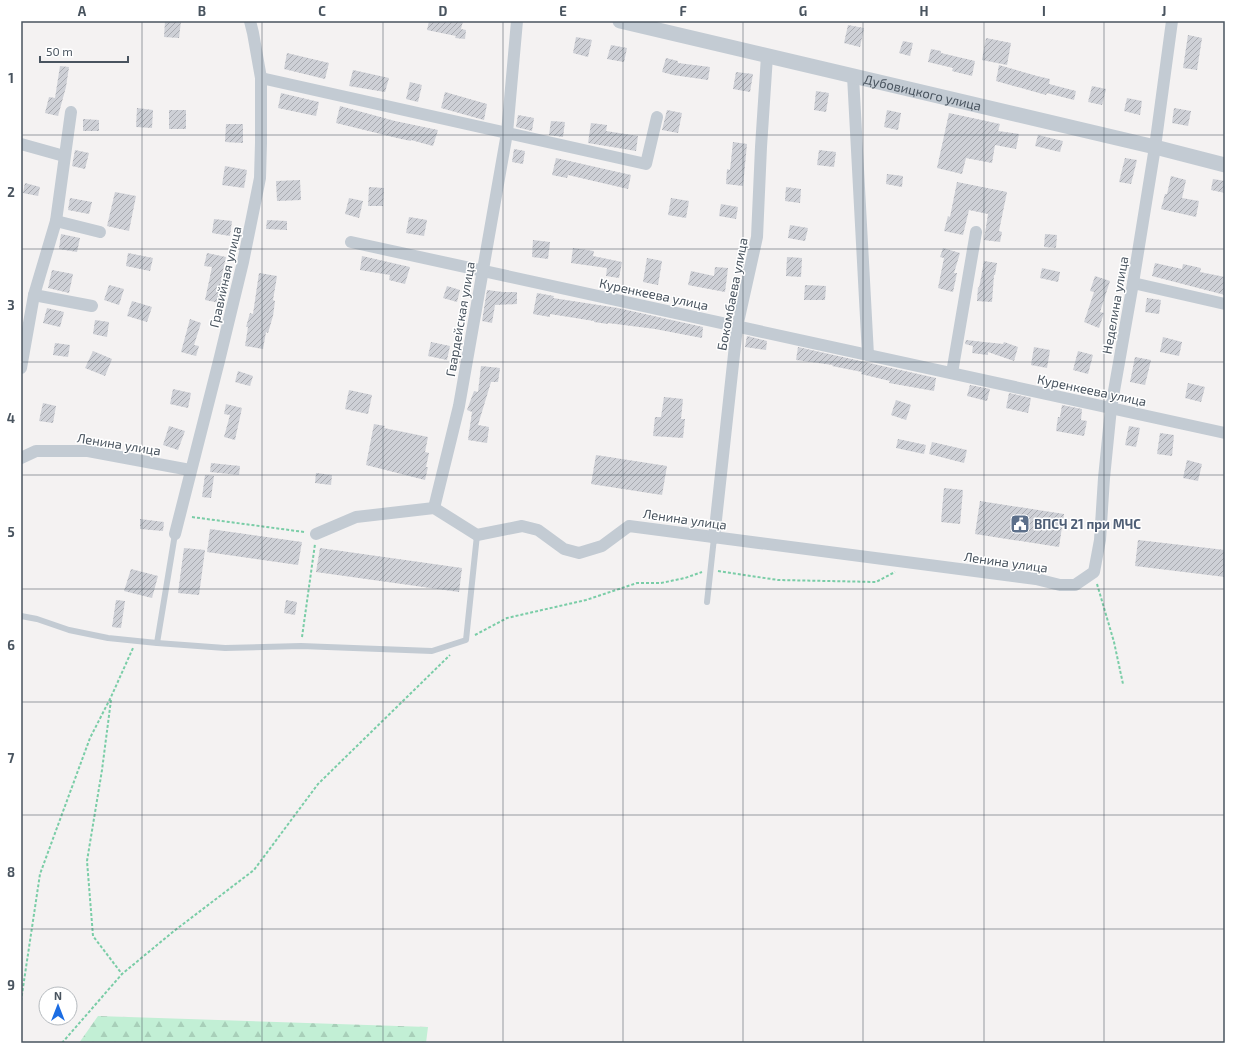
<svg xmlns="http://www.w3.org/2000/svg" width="1246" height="1064" viewBox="0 0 1246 1064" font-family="'Exo 2',sans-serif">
	<defs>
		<pattern id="forest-firs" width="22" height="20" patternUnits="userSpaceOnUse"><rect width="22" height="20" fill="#c2efd5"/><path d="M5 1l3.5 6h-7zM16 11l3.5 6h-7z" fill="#a8cfb9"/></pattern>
		<pattern id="building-hatch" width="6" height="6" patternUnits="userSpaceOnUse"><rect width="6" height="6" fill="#ced0d6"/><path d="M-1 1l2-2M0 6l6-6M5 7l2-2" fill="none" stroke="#a9abb1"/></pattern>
	</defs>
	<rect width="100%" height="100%" fill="#f4f2f2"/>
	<polygon fill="url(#forest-firs)" points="98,1016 428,1027 426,1043 79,1043"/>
	<g fill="url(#building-hatch)">
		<polygon points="165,21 181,21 179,38 164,37"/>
		<polygon points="429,21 463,21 461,29 466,30 465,39 455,38 456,36 427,30"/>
		<polygon points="848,25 864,28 860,47 844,43"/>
		<polygon points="1188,35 1202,38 1197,70 1183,68"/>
		<polygon points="576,37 592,40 588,57 573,53"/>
		<polygon points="986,38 1011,43 1007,65 982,60"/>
		<polygon points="903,41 913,43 910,56 899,53"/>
		<polygon points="611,45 627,48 624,62 607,59"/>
		<polygon points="931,49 941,51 941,53 975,61 972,76 952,71 953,68 928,62"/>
		<polygon points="287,53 329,63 325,79 284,69"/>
		<polygon points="666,58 678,61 678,63 710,67 708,80 673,75 662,72"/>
		<polygon points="999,65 1037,76 1050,79 1049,84 1076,91 1074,100 1047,93 1046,95 996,81"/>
		<polygon points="60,66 69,67 66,87 58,116 45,113 49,97 55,98"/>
		<polygon points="353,70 389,78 385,92 349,86"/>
		<polygon points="736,72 753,74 750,92 733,89"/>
		<polygon points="410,82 422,85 418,102 406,99"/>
		<polygon points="1092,86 1106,89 1102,105 1088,102"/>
		<polygon points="816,91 829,93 826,112 814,110"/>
		<polygon points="445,92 487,104 484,120 441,108"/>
		<polygon points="281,93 319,102 316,116 278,108"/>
		<polygon points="1127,98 1142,101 1140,115 1124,111"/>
		<polygon points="340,106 395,121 438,130 433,146 411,140 411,141 397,138 336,123"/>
		<polygon points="137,108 153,110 152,128 136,127"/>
		<polygon points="1174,108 1191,111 1188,126 1172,123"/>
		<rect x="169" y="110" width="17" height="19"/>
		<polygon points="667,110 682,113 678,133 662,130"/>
		<polygon points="887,110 901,113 898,130 884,127"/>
		<polygon points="949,113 1000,124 998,131 1019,134 1016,149 995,145 992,163 966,158 962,174 937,168"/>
		<polygon points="518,115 534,118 532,131 516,127"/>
		<polygon points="83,119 99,120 99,131 83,131"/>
		<polygon points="551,121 565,122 563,137 549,135"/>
		<polygon points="591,123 607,125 606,131 638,136 636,151 588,143"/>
		<polygon points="226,124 243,124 243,143 225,142"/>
		<polygon points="1038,135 1063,141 1060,152 1035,146"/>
		<polygon points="733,142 747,144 743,186 726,184 727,169 730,170"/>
		<polygon points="514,149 525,151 523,164 512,162"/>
		<polygon points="75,150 89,153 85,169 72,166"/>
		<polygon points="819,150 836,152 834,167 817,165"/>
		<polygon points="556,158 631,175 628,189 568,175 567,178 552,175"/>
		<polygon points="1125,158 1137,160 1131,184 1119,182"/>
		<polygon points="225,166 247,170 244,188 222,185"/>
		<polygon points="887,174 903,176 902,187 886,184"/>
		<polygon points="1171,176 1186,180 1182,198 1199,201 1196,217 1161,209 1165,194 1167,194"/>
		<polygon points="1213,179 1225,181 1225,193 1211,190"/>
		<polygon points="300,180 301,200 277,201 276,181"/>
		<polygon points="957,182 1007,192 999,231 1002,232 1000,242 984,240 988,214 969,210 963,235 944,231 948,216 950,217"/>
		<polygon points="25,183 40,187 38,196 23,193"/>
		<polygon points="369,187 384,188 383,206 368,206"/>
		<polygon points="786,187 801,189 800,203 785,201"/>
		<polygon points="115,192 136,196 129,231 107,226"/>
		<polygon points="70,198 92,202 89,214 68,210"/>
		<polygon points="349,198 363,201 359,218 345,214"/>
		<polygon points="671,198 689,201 686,218 668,215"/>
		<polygon points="721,204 738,207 736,219 719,216"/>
		<polygon points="409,217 427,220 424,236 406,233"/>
		<polygon points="214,219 232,221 230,236 212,233"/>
		<polygon points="267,220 287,221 287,230 266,229"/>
		<polygon points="790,225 808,228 805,241 788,238"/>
		<polygon points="61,234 80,238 77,252 59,249"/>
		<polygon points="1045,234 1057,235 1056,248 1044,247"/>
		<polygon points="533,240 550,242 548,259 532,257"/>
		<polygon points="573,248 594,251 593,256 622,262 619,278 606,276 607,268 571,263"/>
		<polygon points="943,248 960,253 954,273 957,273 953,292 938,288 944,258 940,257"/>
		<polygon points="128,253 153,258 150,271 126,266"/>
		<polygon points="207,253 226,257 221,280 225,281 220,303 205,300 212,267 204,266"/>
		<polygon points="362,256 410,267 405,284 389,280 390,275 360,270"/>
		<polygon points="787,257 802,258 801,277 786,276"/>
		<polygon points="647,258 662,261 658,285 643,282"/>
		<polygon points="984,261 997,263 995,275 994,275 992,302 977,301 978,287 979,288"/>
		<polygon points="1155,263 1182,269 1183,264 1201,268 1200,272 1225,277 1225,295 1152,276"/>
		<polygon points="715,267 728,268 725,292 688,285 691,271 714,276"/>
		<polygon points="1042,268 1060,272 1058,282 1040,278"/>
		<polygon points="52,270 73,274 69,293 48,288"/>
		<polygon points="259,273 277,276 273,300 275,301 273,316 268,333 266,332 263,349 245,346 248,327 246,327 250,313 253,314"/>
		<polygon points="1095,276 1110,281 1100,312 1104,313 1099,328 1084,322 1094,292 1090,291"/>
		<polygon points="109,285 124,289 119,305 104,300"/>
		<polygon points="805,285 826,286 825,300 804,300"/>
		<polygon points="447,286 460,290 457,302 443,298"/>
		<polygon points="487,290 503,292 517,292 517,304 495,305 492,323 482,321"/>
		<polygon points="537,293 554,296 553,298 618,308 703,327 702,338 655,329 608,323 608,324 594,322 594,321 550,314 550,317 533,314"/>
		<polygon points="1147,298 1161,300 1159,314 1145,312"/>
		<polygon points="132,301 152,307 147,322 127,316"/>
		<polygon points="47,308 64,312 60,327 43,323"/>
		<polygon points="190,319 201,323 194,345 199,346 196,356 181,352"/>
		<polygon points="95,320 109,322 107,337 93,334"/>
		<polygon points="747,336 767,341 766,350 745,347"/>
		<polygon points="1163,337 1182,342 1179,356 1160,352"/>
		<polygon points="966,340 1003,344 1004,342 1018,347 1014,361 988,352 988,355 972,353 973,346 965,344"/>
		<polygon points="431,342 450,346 447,360 428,356"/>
		<polygon points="55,343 70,345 68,357 53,355"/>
		<polygon points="798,347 936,378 934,391 889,383 890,381 861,374 862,372 832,366 833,365 796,360"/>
		<polygon points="1034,347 1050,350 1047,368 1031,365"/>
		<polygon points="93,351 112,359 105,376 85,368"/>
		<polygon points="1078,351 1093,355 1088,374 1073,370"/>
		<polygon points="1135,357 1151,360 1145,385 1130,382"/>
		<polygon points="481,366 500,368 498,382 491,382 478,425 489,427 487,443 468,440 472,412 467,410 474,391 478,392"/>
		<polygon points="238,371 253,376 250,386 235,382"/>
		<polygon points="1188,383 1205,387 1201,402 1185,398"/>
		<polygon points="970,385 990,389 987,401 967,396"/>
		<polygon points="173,389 191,393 188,408 170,404"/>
		<polygon points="349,390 372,395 368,414 345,409"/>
		<polygon points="1009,393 1031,398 1028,413 1006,408"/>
		<polygon points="664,397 683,399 681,419 685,419 683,438 653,436 655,417 661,417"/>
		<polygon points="896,400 911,405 906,420 891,415"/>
		<polygon points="43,403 56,406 53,423 39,421"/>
		<polygon points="226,404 242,408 235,440 224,437 230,415 224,414"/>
		<polygon points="1062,405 1082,409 1081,420 1087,421 1084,436 1056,431 1058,417 1060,417"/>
		<polygon points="374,424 385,426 384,428 428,437 425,452 429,453 426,467 428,467 425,480 366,465"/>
		<polygon points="169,426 185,431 178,450 163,445"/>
		<polygon points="1129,426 1140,428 1136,447 1125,445"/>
		<polygon points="1160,433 1174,435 1172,456 1157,454"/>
		<polygon points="898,439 926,445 924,454 896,448"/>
		<polygon points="932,442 967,450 964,463 929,454"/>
		<polygon points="596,455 667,466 662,495 591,484"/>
		<polygon points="1187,460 1202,464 1198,481 1183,478"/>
		<polygon points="211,463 240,466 239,475 210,472"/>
		<polygon points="316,473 332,475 331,485 315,483"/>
		<polygon points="205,475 214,476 211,498 202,497"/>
		<polygon points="944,488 963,490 960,524 941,522"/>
		<polygon points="980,501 1064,514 1059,547 975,534"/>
		<polygon points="140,519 164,522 163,531 140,529"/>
		<polygon points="210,529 302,542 298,565 207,552"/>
		<polygon points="1138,540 1225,550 1225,577 1135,566"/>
		<polygon points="184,548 205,550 199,595 178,593"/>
		<polygon points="320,548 462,568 459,592 316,572"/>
		<polygon points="131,569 158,576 152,598 124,591"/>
		<polygon points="116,600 125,601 121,628 112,627"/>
		<polygon points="286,600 297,602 295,615 284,613"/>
	</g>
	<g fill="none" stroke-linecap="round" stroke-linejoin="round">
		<g stroke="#7acda7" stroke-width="2" stroke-dasharray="3 2" stroke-linecap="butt">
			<polyline points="192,517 304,532"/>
			<polyline points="718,571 778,580 876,582 895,572"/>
			<polyline points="1097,584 1114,642 1123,684"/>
			<polyline points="475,635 507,618 586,600 637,583 661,583 685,578 702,572"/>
			<polyline points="302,637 315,544"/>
			<polyline points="111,700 102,770 87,861 93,936 122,974"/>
			<polyline points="21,1001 40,874 90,738 111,697 133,648"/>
			<polyline points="62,1043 122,974 174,931 254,870 318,784 450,655"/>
		</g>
		<g stroke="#c3cbd3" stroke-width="6">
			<polyline points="175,534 157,643 225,648 301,646 432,651 466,640 477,535"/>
			<polyline points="707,602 714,538"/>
			<polyline points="21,616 37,619 69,630 108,638 157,643"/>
		</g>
		<g stroke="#c3cbd3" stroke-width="12">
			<polyline points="853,76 868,355"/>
			<polyline points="261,78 646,164 657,117"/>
			<polyline points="21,144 64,156"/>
			<polyline points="56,221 100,232"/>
			<polyline points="351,242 1225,433"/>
			<polyline points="1133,283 1225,304"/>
			<polyline points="34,295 92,306"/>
			<polyline points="21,368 34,295 56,221 71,112"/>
			<polyline points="952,373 976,232"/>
			<polyline points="21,458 36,451 88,451 190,470"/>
			<polyline points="434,508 459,406 507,133 517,21"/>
			<polyline points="175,534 219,361 243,262 260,178 261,143 261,78 253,33 250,21"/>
			<polyline points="316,534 356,517 434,508 477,535 522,526 538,530 564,549 579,553 602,546 629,526 1036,579 1060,585 1075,585 1094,572 1100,540 1104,478 1111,408 1133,283 1155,147 1172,21"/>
			<polyline points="714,538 737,327 757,237 761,147 767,56"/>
		</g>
		<path stroke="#c3cbd3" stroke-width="15" id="s1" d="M 620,21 L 1155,147 L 1225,165"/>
	</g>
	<path fill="none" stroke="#49545f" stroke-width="1" stroke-opacity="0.55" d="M 142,21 L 142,1043M 262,21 L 262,1043M 383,21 L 383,1043M 503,21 L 503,1043M 623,21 L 623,1043M 743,21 L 743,1043M 863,21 L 863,1043M 984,21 L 984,1043M 1104,21 L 1104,1043M 21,135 L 1225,135M 21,249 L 1225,249M 21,362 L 1225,362M 21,475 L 1225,475M 21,589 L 1225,589M 21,702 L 1225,702M 21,815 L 1225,815M 21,929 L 1225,929"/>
	<defs>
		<symbol id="civic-square" viewBox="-11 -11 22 22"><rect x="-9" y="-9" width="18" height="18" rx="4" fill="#5c6f8a" stroke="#fff"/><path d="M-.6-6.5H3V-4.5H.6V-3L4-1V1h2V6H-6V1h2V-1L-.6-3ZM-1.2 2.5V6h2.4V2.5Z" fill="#fff"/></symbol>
	</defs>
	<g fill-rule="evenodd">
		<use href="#civic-square" x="1009" y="513" width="22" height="22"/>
	</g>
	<g text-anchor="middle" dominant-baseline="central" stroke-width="3" stroke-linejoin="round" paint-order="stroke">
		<g font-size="13" fill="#49545f" stroke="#fff">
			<text stroke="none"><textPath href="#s1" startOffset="311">Дубовицкого улица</textPath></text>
			<text transform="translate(225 277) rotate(-77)">Гравийная улица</text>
			<text transform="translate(654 294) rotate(12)">Куренкеева улица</text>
			<text transform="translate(732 294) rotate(-79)">Бокомбаева улица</text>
			<text transform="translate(1115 305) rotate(-80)">Неделина улица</text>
			<text transform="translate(460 319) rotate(-80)">Гвардейская улица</text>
			<text transform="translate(1092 390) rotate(12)">Куренкеева улица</text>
			<text transform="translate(119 444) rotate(9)">Ленина улица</text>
			<text transform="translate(685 519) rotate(8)">Ленина улица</text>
			<text transform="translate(1006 562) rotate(8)">Ленина улица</text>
		</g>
		<g font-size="13" font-weight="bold" fill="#4e5e75" stroke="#fff" text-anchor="start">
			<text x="1034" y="524">ВПСЧ 21 при МЧС</text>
		</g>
	</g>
	<rect width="1246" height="1064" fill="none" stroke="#ffffff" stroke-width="44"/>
	<g transform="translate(58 1006)"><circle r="19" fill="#ffffff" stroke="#b6bbbf"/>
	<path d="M0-3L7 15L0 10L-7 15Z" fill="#1c6de3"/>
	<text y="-6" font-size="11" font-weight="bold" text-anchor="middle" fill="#49545f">N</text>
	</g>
	<path d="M40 56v6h88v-6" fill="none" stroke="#49545f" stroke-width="2"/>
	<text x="46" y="56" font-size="12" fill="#49545f" stroke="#ffffff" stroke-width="3" paint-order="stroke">50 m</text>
	<rect x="22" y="22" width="1202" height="1020" fill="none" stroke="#49545f" stroke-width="1.5"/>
	<g font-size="13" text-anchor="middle" font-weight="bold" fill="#49545f">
		<text x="82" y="16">A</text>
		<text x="202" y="16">B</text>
		<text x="322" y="16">C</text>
		<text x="443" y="16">D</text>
		<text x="563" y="16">E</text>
		<text x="683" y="16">F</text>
		<text x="803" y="16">G</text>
		<text x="924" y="16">H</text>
		<text x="1044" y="16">I</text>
		<text x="1164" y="16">J</text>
		<text x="11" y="83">1</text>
		<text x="11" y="197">2</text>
		<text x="11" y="310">3</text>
		<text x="11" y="423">4</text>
		<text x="11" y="537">5</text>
		<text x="11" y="650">6</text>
		<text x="11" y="763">7</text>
		<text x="11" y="877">8</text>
		<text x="11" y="990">9</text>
	</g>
</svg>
